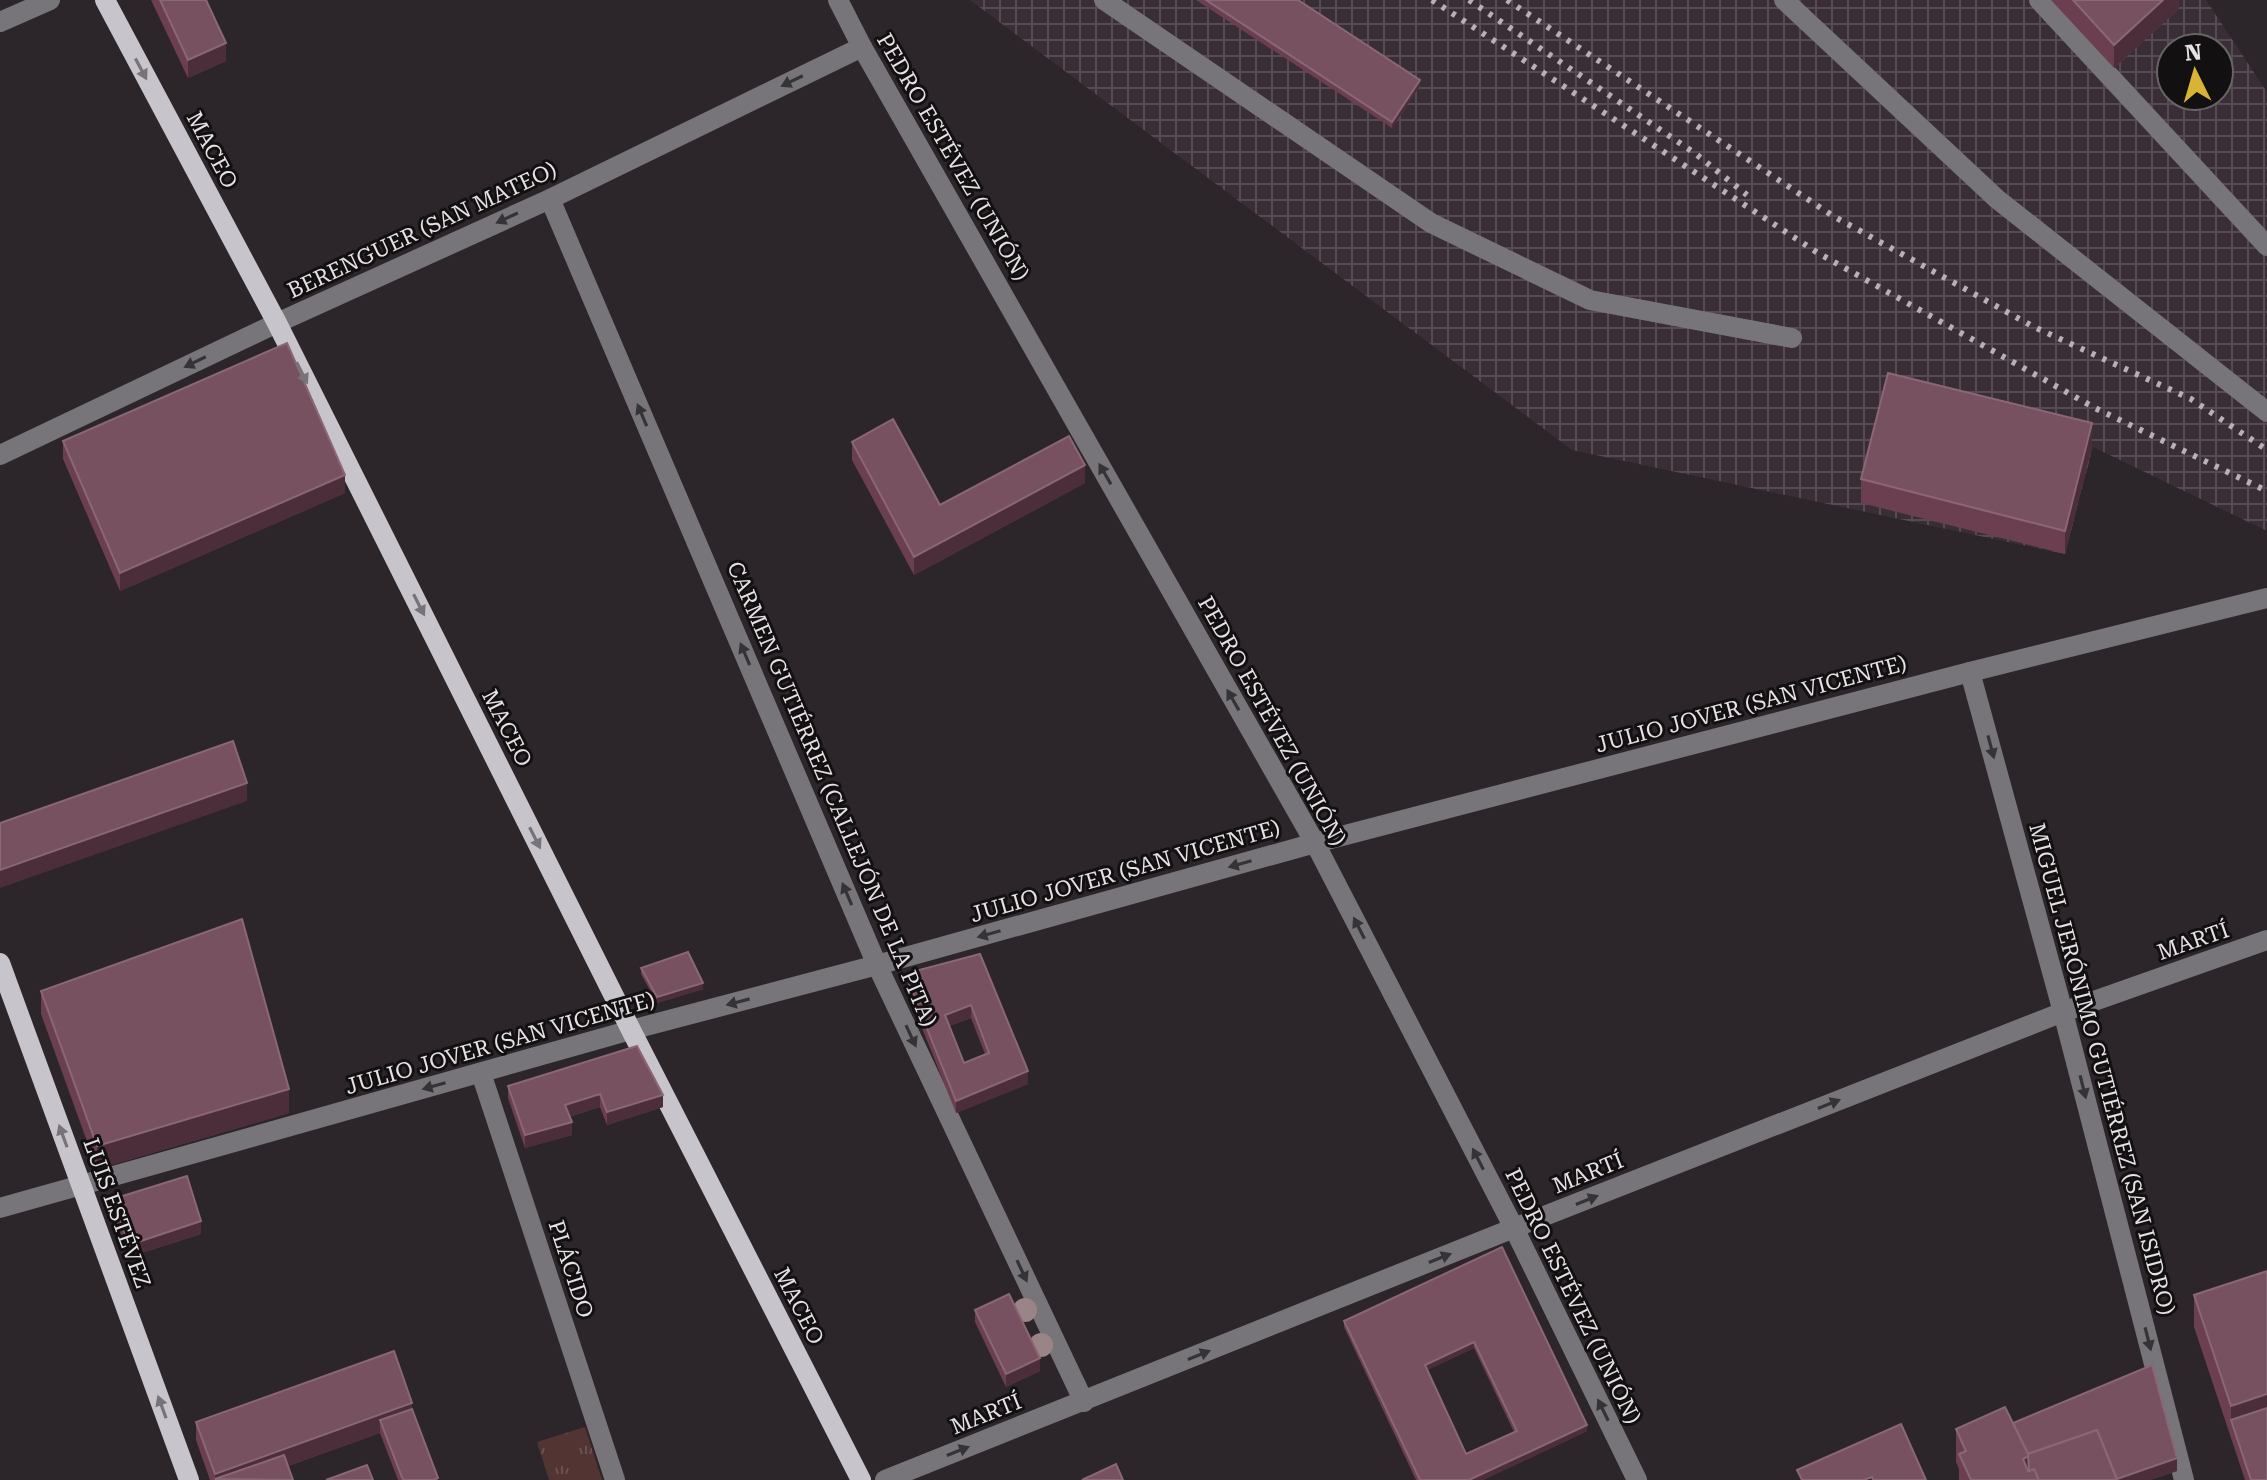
<svg xmlns="http://www.w3.org/2000/svg" width="2267" height="1480" viewBox="0 0 2267 1480" font-family="'Roboto Serif',serif">
	<defs>
		<pattern id="industrial-grid" width="8" height="8" patternUnits="userSpaceOnUse" patternTransform="scale(2)"><rect width="8" height="8" fill="#392d36"/><path d="M0 4h8M4 0v8" fill="none" stroke="#564b53"/></pattern>
		<pattern id="park-tufts" width="24" height="20" patternUnits="userSpaceOnUse" patternTransform="scale(2)"><rect width="24" height="20" fill="#523433"/><path d="M3 7l-1-3M5 7V3M7 7l1-3M15 17l-1-3M17 17v-4M19 17l1-3" fill="none" stroke="#6b5150"/></pattern>
	</defs>
	<rect width="100%" height="100%" fill="#2c262b"/>
	<path fill="url(#industrial-grid)" fill-rule="evenodd" d="M 970,0 L 2206,0 L 2267,92 L 2267,531 L 2093,447 L 2065,554 L 1572,450 ZM 2171,48 L 2219,48 L 2219,96 L 2171,96 Z"/>
	<polygon fill="url(#park-tufts)" points="585,1427 602,1480 549,1480 537,1442"/>
	<g fill="none" stroke-linecap="round" stroke-linejoin="round">
		<g stroke="#777579" stroke-width="20">
			<polyline points="838,0 862,47 1315,843 1514,1228 1637,1480"/>
			<polyline points="1104,0 1431,223 1590,300 1792,338"/>
			<polyline points="1784,0 1997,199 2267,412"/>
			<polyline points="2039,0 2267,246"/>
			<polyline points="0,22 50,0"/>
			<polyline points="550,199 877,965 1084,1402"/>
			<polyline points="0,455 277,323 550,199 862,47"/>
			<polyline points="1970,672 2063,1012 2184,1480"/>
			<polyline points="481,1073 615,1480"/>
			<polyline points="0,1208 631,1030 877,965 1315,843 1970,672 2267,598"/>
			<polyline points="885,1480 1514,1228 2063,1012 2267,940"/>
		</g>
		<g stroke="#c8c4cb" stroke-width="20">
			<polyline points="105,0 277,323 631,1030 861,1480"/>
			<polyline points="0,963 189,1480"/>
		</g>
		<g stroke="#b6b1b5" stroke-width="6" stroke-dasharray="4 8" stroke-linecap="butt">
			<polyline points="1432,0 1818,253 2095,408 2267,491"/>
			<polyline points="1469,0 1696,154 1747,195"/>
			<polyline points="1507,0 1833,216 2034,327 2191,399 2267,450"/>
		</g>
	</g>
	<g fill="#9b8486">
		<circle cx="1025" cy="1310" r="12"/>
		<circle cx="1041" cy="1345" r="12"/>
	</g>
	<g fill="#6b3f50" fill-rule="evenodd">
		<polygon points="151,0 206,0 226,61 188,78"/>
		<polygon points="1196,0 1298,0 1420,86 1392,128"/>
		<polygon points="2051,0 2179,0 2179,9 2114,68"/>
		<polygon points="63,441 345,493 120,591 63,459"/>
		<polygon points="852,442 940,505 1085,483 914,575 852,460"/>
		<polygon points="2092,447 2065,554 1861,503 1861,479"/>
		<path d="M 980,954 L 1028,1084 L 956,1113 L 908,993 L 908,981 ZM 971,1018 L 985,1054 L 964,1063 L 949,1026 Z"/>
		<polygon points="641,968 703,989 657,1003 641,974"/>
		<polygon points="41,991 289,1113 97,1169 41,1014"/>
		<polygon points="637,1046 663,1107 607,1125 600,1107 569,1117 572,1135 525,1148 508,1098 508,1086"/>
		<polygon points="113,1199 201,1234 129,1257 113,1212"/>
		<path d="M 1502,1247 L 1587,1431 L 1483,1480 L 1416,1480 L 1344,1327 L 1344,1321 ZM 1474,1348 L 1514,1432 L 1466,1454 L 1427,1370 Z"/>
		<polygon points="2194,1295 2267,1480 2245,1480 2194,1327"/>
		<polygon points="975,1310 1040,1371 1006,1387 975,1322"/>
		<polygon points="412,1409 438,1480 398,1480 380,1433 288,1466 293,1480 210,1480 196,1440 196,1422"/>
		<polygon points="2013,1423 2177,1471 2150,1480 1959,1480 1959,1469 1956,1462 1956,1429"/>
	</g>
	<g fill="#4c2e3b">
		<polygon points="2163,0 2179,0 2179,9 2114,68 2114,45"/>
		<polygon points="226,43 226,61 188,78 188,60"/>
		<polygon points="1420,80 1420,86 1392,128 1392,122"/>
		<polygon points="2092,423 2092,447 2065,554 2065,531"/>
		<polygon points="1085,465 1085,483 914,575 914,557"/>
		<polygon points="345,475 345,493 120,591 120,573"/>
		<polygon points="247,783 247,801 0,888 0,870"/>
		<polygon points="703,983 703,989 657,1003 657,997"/>
		<polygon points="971,1005 971,1018 945,1028 945,1015"/>
		<polygon points="1028,1071 1028,1084 956,1113 956,1101"/>
		<polygon points="289,1089 289,1113 97,1169 97,1146"/>
		<polygon points="600,1094 600,1107 565,1118 565,1105"/>
		<polygon points="663,1095 663,1107 607,1125 607,1112"/>
		<polygon points="572,1122 572,1135 525,1148 525,1135"/>
		<polygon points="201,1221 201,1234 129,1257 129,1245"/>
		<polygon points="1474,1342 1474,1348 1425,1371 1425,1365"/>
		<polygon points="1040,1358 1040,1371 1006,1387 1006,1374"/>
		<polygon points="2267,1394 2267,1427 2231,1420 2231,1406"/>
		<polygon points="412,1403 412,1421 380,1420 380,1433 248,1480 215,1479 215,1474"/>
		<polygon points="1587,1425 1587,1431 1483,1480 1469,1480"/>
		<polygon points="2029,1456 2029,1472 2023,1459"/>
		<polygon points="2177,1458 2177,1471 2150,1480 2116,1480"/>
	</g>
	<g fill="#785160" stroke="#8a6775" stroke-width="2" fill-rule="evenodd">
		<polygon points="160,0 206,0 226,43 188,60"/>
		<polygon points="1206,0 1298,0 1420,80 1392,122"/>
		<polygon points="2073,0 2163,0 2114,45"/>
		<polygon points="287,343 345,475 120,573 63,441"/>
		<polygon points="1888,373 2092,423 2065,531 1861,479"/>
		<polygon points="893,419 940,505 1069,436 1085,465 914,557 852,442"/>
		<polygon points="233,741 247,783 0,870 0,823"/>
		<polygon points="242,919 289,1089 97,1146 41,991"/>
		<polygon points="688,952 703,983 657,997 641,968"/>
		<path d="M 980,954 L 1028,1071 L 956,1101 L 908,981 L 915,971 ZM 971,1005 L 989,1053 L 964,1063 L 945,1015 Z"/>
		<polygon points="637,1046 663,1095 607,1112 600,1094 565,1105 572,1122 525,1135 508,1086"/>
		<polygon points="187,1176 201,1221 129,1245 113,1199"/>
		<path d="M 1502,1247 L 1587,1425 L 1469,1480 L 1420,1480 L 1344,1321 ZM 1474,1342 L 1517,1431 L 1466,1454 L 1425,1365 Z"/>
		<polygon points="2267,1271 2267,1394 2231,1406 2194,1295"/>
		<polygon points="1009,1294 1040,1358 1006,1374 975,1310"/>
		<polygon points="394,1351 412,1403 215,1474 196,1422"/>
		<polygon points="2152,1365 2177,1458 2117,1479 2097,1430 2028,1454 2013,1423"/>
		<polygon points="2005,1407 2029,1456 2023,1459 2028,1471 2034,1469 2039,1480 1971,1480 1959,1454 1966,1451 1956,1429"/>
		<polygon points="2267,1408 2267,1480 2251,1480 2231,1420"/>
		<polygon points="412,1409 438,1478 433,1480 403,1480 380,1420"/>
		<polygon points="1901,1424 1926,1480 1873,1480 1872,1477 1864,1480 1802,1480 1797,1470"/>
		<polygon points="2097,1430 2117,1480 2039,1480 2034,1469 2029,1471 2028,1454"/>
		<polygon points="284,1455 293,1480 215,1479"/>
		<polygon points="1116,1464 1123,1480 1082,1480"/>
		<polygon points="367,1465 373,1480 326,1480"/>
	</g>
	<defs><path id="oneway-solid" d="M-6-.8H1V-3.2L6.5 0L1 3.2V.8H-6Z" transform="scale(2)"/></defs>
	<g fill="#777378">
		<use href="#oneway-solid" transform="translate(141 69) rotate(62)"/>
		<use href="#oneway-solid" transform="translate(302 373) rotate(63)"/>
		<use href="#oneway-solid" transform="translate(419 605) rotate(63)"/>
		<use href="#oneway-solid" transform="translate(535 838) rotate(63)"/>
		<use href="#oneway-solid" transform="translate(63 1136) rotate(-110)"/>
		<use href="#oneway-solid" transform="translate(162 1407) rotate(-110)"/>
	</g>
	<g fill="#363336">
		<use href="#oneway-solid" transform="translate(792 81) rotate(154)"/>
		<use href="#oneway-solid" transform="translate(507 218) rotate(155)"/>
		<use href="#oneway-solid" transform="translate(195 362) rotate(154)"/>
		<use href="#oneway-solid" transform="translate(642 415) rotate(-113)"/>
		<use href="#oneway-solid" transform="translate(1105 474) rotate(-120)"/>
		<use href="#oneway-solid" transform="translate(745 654) rotate(-113)"/>
		<use href="#oneway-solid" transform="translate(1233 700) rotate(-120)"/>
		<use href="#oneway-solid" transform="translate(1991 747) rotate(75)"/>
		<use href="#oneway-solid" transform="translate(1240 864) rotate(164)"/>
		<use href="#oneway-solid" transform="translate(847 894) rotate(-113)"/>
		<use href="#oneway-solid" transform="translate(1359 928) rotate(-117)"/>
		<use href="#oneway-solid" transform="translate(989 934) rotate(164)"/>
		<use href="#oneway-solid" transform="translate(738 1002) rotate(165)"/>
		<use href="#oneway-solid" transform="translate(911 1036) rotate(65)"/>
		<use href="#oneway-solid" transform="translate(434 1086) rotate(164)"/>
		<use href="#oneway-solid" transform="translate(2083 1087) rotate(76)"/>
		<use href="#oneway-solid" transform="translate(1829 1104) rotate(-22)"/>
		<use href="#oneway-solid" transform="translate(1478 1159) rotate(-117)"/>
		<use href="#oneway-solid" transform="translate(1587 1200) rotate(-22)"/>
		<use href="#oneway-solid" transform="translate(1440 1258) rotate(-22)"/>
		<use href="#oneway-solid" transform="translate(1022 1271) rotate(65)"/>
		<use href="#oneway-solid" transform="translate(2148 1339) rotate(76)"/>
		<use href="#oneway-solid" transform="translate(1199 1355) rotate(-22)"/>
		<use href="#oneway-solid" transform="translate(1603 1410) rotate(-116)"/>
		<use href="#oneway-solid" transform="translate(958 1451) rotate(-22)"/>
	</g>
	<g text-anchor="middle" dominant-baseline="central" stroke-width="6" stroke-linejoin="round" paint-order="stroke">
		<g font-size="22" fill="#e6e1e5" stroke="#131012">
			<text transform="translate(212 150) rotate(62)">MACEO</text>
			<text transform="translate(953 157) rotate(60)">PEDRO ESTÉVEZ (UNIÓN)</text>
			<text transform="translate(422 230) rotate(-25)">BERENGUER (SAN MATEO)</text>
			<text transform="translate(1751 704) rotate(-15)">JULIO JOVER (SAN VICENTE)</text>
			<text transform="translate(1272 721) rotate(61)">PEDRO ESTÉVEZ (UNIÓN)</text>
			<text transform="translate(507 728) rotate(63)">MACEO</text>
			<text transform="translate(832 794) rotate(67)">CARMEN GUTIÉRREZ (CALLEJÓN DE LA PITA)</text>
			<text transform="translate(1125 871) rotate(-16)">JULIO JOVER (SAN VICENTE)</text>
			<text transform="translate(2193 941) rotate(-19)">MARTÍ</text>
			<text transform="translate(500 1043) rotate(-16)">JULIO JOVER (SAN VICENTE)</text>
			<text transform="translate(2102 1069) rotate(75)">MIGUEL JERÓNIMO GUTIÉRREZ (SAN ISIDRO)</text>
			<text transform="translate(1588 1173) rotate(-22)">MARTÍ</text>
			<text transform="translate(117 1213) rotate(70)">LUIS ESTÉVEZ</text>
			<text transform="translate(571 1269) rotate(72)">PLÁCIDO</text>
			<text transform="translate(1573 1296) rotate(64)">PEDRO ESTÉVEZ (UNIÓN)</text>
			<text transform="translate(799 1306) rotate(63)">MACEO</text>
			<text transform="translate(986 1414) rotate(-22)">MARTÍ</text>
		</g>
	</g>
	<g transform="translate(2195 72) rotate(355)"><circle r="38" fill="#131012" stroke="#676466" stroke-width="2"/>
	<path d="M0-6L14 30L0 20L-14 30Z" fill="#d7b434"/>
	<text y="-12" font-size="22" font-weight="bold" text-anchor="middle" fill="#e6e1e5">N</text>
	</g>
</svg>
